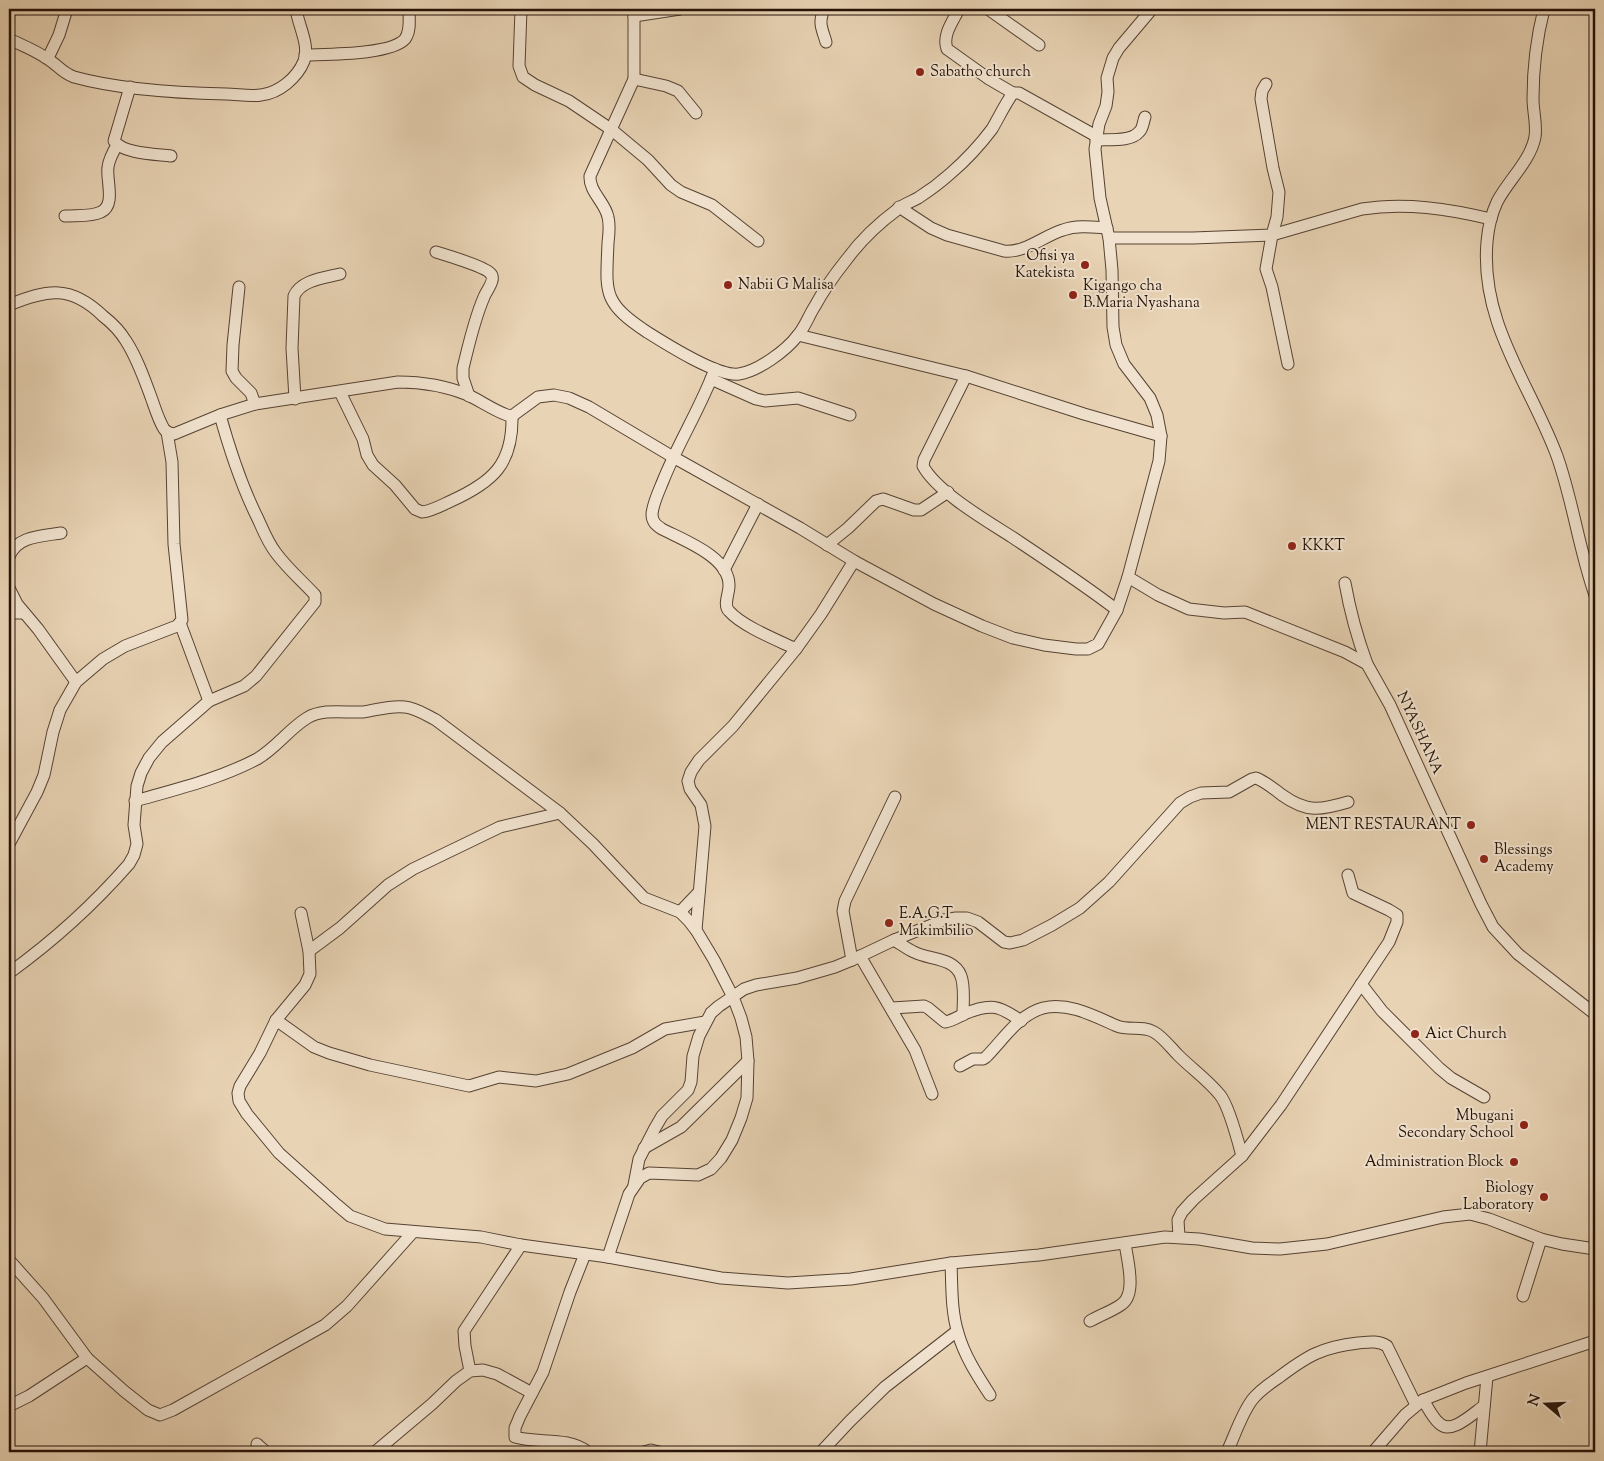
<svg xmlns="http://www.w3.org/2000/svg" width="1604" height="1461" viewBox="0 0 1604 1461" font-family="'Sorts Mill Goudy',serif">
	<rect width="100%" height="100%" fill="#e8d3b4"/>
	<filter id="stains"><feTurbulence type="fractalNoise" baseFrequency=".004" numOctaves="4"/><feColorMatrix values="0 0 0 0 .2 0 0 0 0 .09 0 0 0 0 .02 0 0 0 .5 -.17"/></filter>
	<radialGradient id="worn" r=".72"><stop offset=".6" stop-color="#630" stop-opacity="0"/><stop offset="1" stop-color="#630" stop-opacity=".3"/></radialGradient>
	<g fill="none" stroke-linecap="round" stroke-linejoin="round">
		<defs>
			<g id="minor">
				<polyline points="521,9 519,66 523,77 535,85 569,101 612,130 648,160 671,185 681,192 712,205 758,241"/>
				<path d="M 634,9 L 634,79 L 590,176 C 589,192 605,202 608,217 C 610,225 609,235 608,243 C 606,293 602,302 647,332 C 666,344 718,377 739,374 C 758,371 786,351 798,335 C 805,327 809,315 815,306 C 824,289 835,274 847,259 C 861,240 879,223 898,209 C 904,204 911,202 918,198 C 929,191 941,182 951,173 C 966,160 980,145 992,129 C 999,117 1005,104 1013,93 L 1019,93 L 1096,136"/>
				<path d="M 824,9 C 818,24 822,28 826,42"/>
				<path d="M 959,9 C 953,21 942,35 947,49 L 989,79 L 1013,93"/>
				<polyline points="988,9 1039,45"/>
				<path d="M 1544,9 C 1537,36 1533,71 1533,99 C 1533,111 1537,125 1535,137 C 1531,160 1507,182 1497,202 C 1491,215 1488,229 1487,242 C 1480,323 1530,384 1557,456 C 1573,501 1579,550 1595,595"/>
				<polyline points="634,16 680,9"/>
				<path d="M 9,39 C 21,45 35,50 46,58 C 57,64 62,73 74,77 C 121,90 177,93 226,94 C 237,94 250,97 261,95 C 279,93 297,78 304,61 C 310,45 298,25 296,9"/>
				<path d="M 305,55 C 327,54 391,55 405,39 C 411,31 409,19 409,9"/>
				<polyline points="48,58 59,35 67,9"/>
				<polyline points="634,79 666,86 678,91 696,113"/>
				<polyline points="1266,84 1262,91 1261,99 1273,168 1279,192 1277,217 1272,235 1266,269 1272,287 1288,364"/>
				<path d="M 130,87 L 114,141 C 124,154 156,154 171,156"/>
				<path d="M 1096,140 C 1108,139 1131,142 1139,132 C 1143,129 1143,122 1145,117"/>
				<path d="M 899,207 L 931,228 L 947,235 L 1004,251 C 1026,253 1043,236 1063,230 C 1077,225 1092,227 1107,228"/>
				<path d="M 65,216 C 76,215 91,217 101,212 C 116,205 106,180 108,167 C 109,159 113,152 117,145"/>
				<path d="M 1109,238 L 1193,238 L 1272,235 L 1362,209 C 1405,202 1449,209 1491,219"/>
				<path d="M 436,252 C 446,255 485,267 490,273 C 497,279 486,291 484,297 C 474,320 469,344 463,368 L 463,378 L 469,396"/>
				<polyline points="239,287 233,345 232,371 236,378 251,393 255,404"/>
				<path d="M 9,305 C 48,289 71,285 103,316 C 112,323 120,331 126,341 C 137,358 144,378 151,397 C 155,408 158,419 164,429 C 167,433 170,433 174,434 L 220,415 L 255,404 L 398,382 C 422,382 446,386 468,395 C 481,401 493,410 507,415 L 512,416 L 538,397 L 554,395 L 569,398 L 589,407 L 673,457 L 800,528 L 854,561 L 934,604 L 982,626 L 1013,638 L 1044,645 L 1076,649 L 1088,649 L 1098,644 L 1117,610 L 1128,577 L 1159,461 L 1161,436 L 1157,415 L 1150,398 L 1124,364 L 1116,345 L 1113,327 L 1112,270 L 1109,238 L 1100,198 L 1095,149 L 1099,124 L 1106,106 L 1108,92 L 1107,78 L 1113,58 L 1119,48 L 1152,9"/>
				<polyline points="798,335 966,376 1084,414 1161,436"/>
				<path d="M 715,369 C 701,407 678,443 663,481 C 659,491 653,503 652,514 C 652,522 656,525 662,529 C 683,540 730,557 729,586 C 729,594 723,605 729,611 C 742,626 777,640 796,649"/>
				<path d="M 966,376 L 924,460 L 923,466 C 937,492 987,521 1012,537 C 1048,561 1083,584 1117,610"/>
				<polyline points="711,379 756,399 765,401 798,398 850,415"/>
				<path d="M 340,392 L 363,439 L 367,455 L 373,465 L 395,485 L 415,509 L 422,512 C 432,511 442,505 451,501 C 493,482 513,464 512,416"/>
				<path d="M 295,399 L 292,348 L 294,296 C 301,280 324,278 340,274"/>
				<polyline points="827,545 848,528 876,501 883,499 914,510 921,510 948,492"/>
				<path d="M 9,557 C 16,536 42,536 61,533"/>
				<polyline points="724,570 758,504"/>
				<polyline points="1128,577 1158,595 1189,609 1224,613 1245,612 1345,652 1367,664 1390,705 1481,904 1493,927 1518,954 1595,1014"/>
				<path d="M 1345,583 C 1350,611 1357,637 1367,664"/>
				<polyline points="9,588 17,604 38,629 76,682"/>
				<polyline points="9,613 24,613"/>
				<polyline points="180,623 209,701"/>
				<path d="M 135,801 C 177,789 219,779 257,759 C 276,748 289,729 307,718 C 323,708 346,713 363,712 C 377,710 391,705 405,707 C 416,708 426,715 436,720 L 560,813 L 593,844 L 644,898 L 680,912 L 689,921 L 696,930 L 714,960 L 733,997 L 741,1018 L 746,1037 L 748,1061 L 747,1098 L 741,1118 L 732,1140 L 721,1158 L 711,1169 L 698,1175 L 649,1173 L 640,1178 L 629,1194 L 608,1257"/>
				<polyline points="9,844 37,792 44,775 53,732 60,710 76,682 103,659 125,646 177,626 182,620 174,544 172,462 167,432"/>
				<polyline points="680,912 699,892"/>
				<polyline points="301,913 309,951 310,974 305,985 276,1020 260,1053 240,1086 238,1093 239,1101 247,1114 279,1153 337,1205 350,1216 385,1229 481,1237 521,1245 608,1257 721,1278 788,1283 851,1279 951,1263 1039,1255 1165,1237 1199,1239 1252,1248 1280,1249 1327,1244 1443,1217 1470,1214 1489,1219 1541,1239 1562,1244 1595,1249"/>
				<polyline points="696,930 705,826 701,805 690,789 688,781 691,772 699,760 733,726 796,649 821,614 854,561"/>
				<path d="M 894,940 C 901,944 907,949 914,952 C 929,960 954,957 961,976 C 965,987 963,1003 963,1015"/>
				<polyline points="309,951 340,928 388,885 413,869 500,827 560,813"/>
				<polyline points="860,956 915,1050 932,1094"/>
				<polyline points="852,960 843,911 845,901 895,797"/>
				<path d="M 9,973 C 52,942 94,904 129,864 L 134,855 L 137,844 L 134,825 L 137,786 L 141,773 L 149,758 L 162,742 L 209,701 L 244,686 L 256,676 L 315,602 L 315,595 C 302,581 287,568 276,553 C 268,543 263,530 258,519 C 241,485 230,451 220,415"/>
				<polyline points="1361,984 1382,1011 1439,1068 1451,1078 1484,1097"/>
				<path d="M 892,1008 L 924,1006 L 928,1008 L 945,1022 C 952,1021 958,1017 964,1014 C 990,1003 999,1005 1021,1021"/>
				<polyline points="276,1020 314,1047 329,1053 370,1065 469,1086 499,1077 536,1081 568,1074 632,1048 665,1029 705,1022"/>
				<path d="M 960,1066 L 973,1059 L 983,1059 L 986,1057 C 1003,1040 1018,1015 1043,1008 C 1069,1002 1094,1016 1117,1026 C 1129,1031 1142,1025 1154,1032 C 1163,1037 1171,1048 1178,1055 C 1192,1069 1208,1080 1220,1095 C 1229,1106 1238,1141 1242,1156"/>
				<polyline points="644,1148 681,1127 748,1061"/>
				<path d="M 634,1185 L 639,1159 L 655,1128 L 662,1116 L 688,1090 L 691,1082 L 693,1056 L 699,1036 L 711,1013 L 719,1006 L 744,989 L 756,985 L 797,978 L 835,967 L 852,960 L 894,940 L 944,920 L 956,918 L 967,918 L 978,922 L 1004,942 L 1010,943 L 1023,940 L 1052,925 L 1080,908 L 1109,882 L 1180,803 L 1190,797 L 1201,793 L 1229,792 L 1252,779 L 1256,778 C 1266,782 1274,789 1282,795 C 1307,813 1321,810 1348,802"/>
				<polyline points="1179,1237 1178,1220 1182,1212 1193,1200 1242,1156 1281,1105 1389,942 1397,922 1397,915 1389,910 1353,893 1348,875"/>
				<path d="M 585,1254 L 570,1292 L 543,1372 L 520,1416 L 515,1428 L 515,1437 C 539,1444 567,1436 588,1452"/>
				<polyline points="9,1260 43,1298 87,1358 124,1391 148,1410 160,1415 173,1410 325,1325 347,1306 413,1232"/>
				<path d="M 951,1263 C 952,1285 951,1311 958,1333 C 964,1355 977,1375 990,1395"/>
				<polyline points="1523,1296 1541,1239"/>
				<path d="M 1090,1321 C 1100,1315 1113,1311 1122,1304 C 1137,1293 1127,1259 1125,1243"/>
				<polyline points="470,1371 465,1346 464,1331 521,1245"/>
				<path d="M 1423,1400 C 1428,1407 1432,1417 1439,1423 C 1451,1436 1473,1413 1484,1406"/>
				<polyline points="9,1406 29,1396 87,1358"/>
				<polyline points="257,1444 266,1452"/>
				<polyline points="375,1452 432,1404 456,1381 470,1371 483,1370 497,1374 532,1393"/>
				<polyline points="644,1452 651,1450 659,1452"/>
				<polyline points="821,1452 850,1421 885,1387 957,1331"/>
				<path d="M 1227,1452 C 1235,1435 1241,1415 1252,1400 C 1259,1391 1269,1384 1278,1378 C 1307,1356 1322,1347 1358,1343 C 1368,1342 1378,1340 1387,1346 L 1416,1405"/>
				<polyline points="1373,1452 1405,1415 1423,1400 1466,1383 1595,1341"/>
				<polyline points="1480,1452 1487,1377"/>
			</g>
		</defs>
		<use href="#minor" stroke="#564233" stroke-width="13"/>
		<use href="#minor" stroke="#f0e2ce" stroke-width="11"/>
	</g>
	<g fill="#8f2418" stroke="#f0e2ce" stroke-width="2">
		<circle cx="920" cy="72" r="5"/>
		<circle cx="1085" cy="265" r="5"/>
		<circle cx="728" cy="285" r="5"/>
		<circle cx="1073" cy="295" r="5"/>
		<circle cx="1292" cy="546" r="5"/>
		<circle cx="1471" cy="825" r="5"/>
		<circle cx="1484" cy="859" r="5"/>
		<circle cx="889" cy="923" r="5"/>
		<circle cx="1415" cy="1034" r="5"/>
		<circle cx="1524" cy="1125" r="5"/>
		<circle cx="1514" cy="1162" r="5"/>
		<circle cx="1544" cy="1197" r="5"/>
	</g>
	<g text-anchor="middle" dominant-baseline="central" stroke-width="4" stroke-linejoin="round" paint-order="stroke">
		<g font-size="15" fill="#251208" stroke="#f0e2ce" text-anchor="start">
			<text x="930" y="72">Sabatho church</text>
			<text x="1075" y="256" text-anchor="end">Ofisi ya<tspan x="1075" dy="17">Katekista</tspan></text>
			<text x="738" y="285">Nabii G Malisa</text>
			<text x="1083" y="286">Kigango cha<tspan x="1083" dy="17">B.Maria Nyashana</tspan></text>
			<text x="1302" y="546">KKKT</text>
			<text x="1461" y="825" text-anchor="end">MENT RESTAURANT</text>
			<text x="1494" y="850">Blessings<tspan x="1494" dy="17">Academy</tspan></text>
			<text x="899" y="914">E.A.G.T<tspan x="899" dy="17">Makimbilio</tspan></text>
			<text x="1425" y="1034">Aict Church</text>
			<text x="1514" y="1116" text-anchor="end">Mbugani<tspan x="1514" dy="17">Secondary School</tspan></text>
			<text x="1504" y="1162" text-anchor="end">Administration Block</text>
			<text x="1534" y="1188" text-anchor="end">Biology<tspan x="1534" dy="17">Laboratory</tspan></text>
		</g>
		<g font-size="15" fill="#251208" stroke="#f0e2ce">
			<text transform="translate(1419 733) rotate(65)">NYASHANA</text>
		</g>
	</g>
	<rect width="1604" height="1461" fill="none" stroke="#e8d3b4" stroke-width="30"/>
	<rect x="10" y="10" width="1584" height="1441" fill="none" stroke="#251208" stroke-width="2.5"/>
	<rect x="15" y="15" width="1574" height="1431" fill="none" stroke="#251208"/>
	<g transform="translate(1546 1404) rotate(289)" stroke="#f0e2ce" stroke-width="4" paint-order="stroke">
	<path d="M0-4L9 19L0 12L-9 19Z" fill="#251208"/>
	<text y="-8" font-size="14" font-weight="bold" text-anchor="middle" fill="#251208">N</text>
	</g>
	<rect width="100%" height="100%" filter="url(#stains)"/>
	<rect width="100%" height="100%" fill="url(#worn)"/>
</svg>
